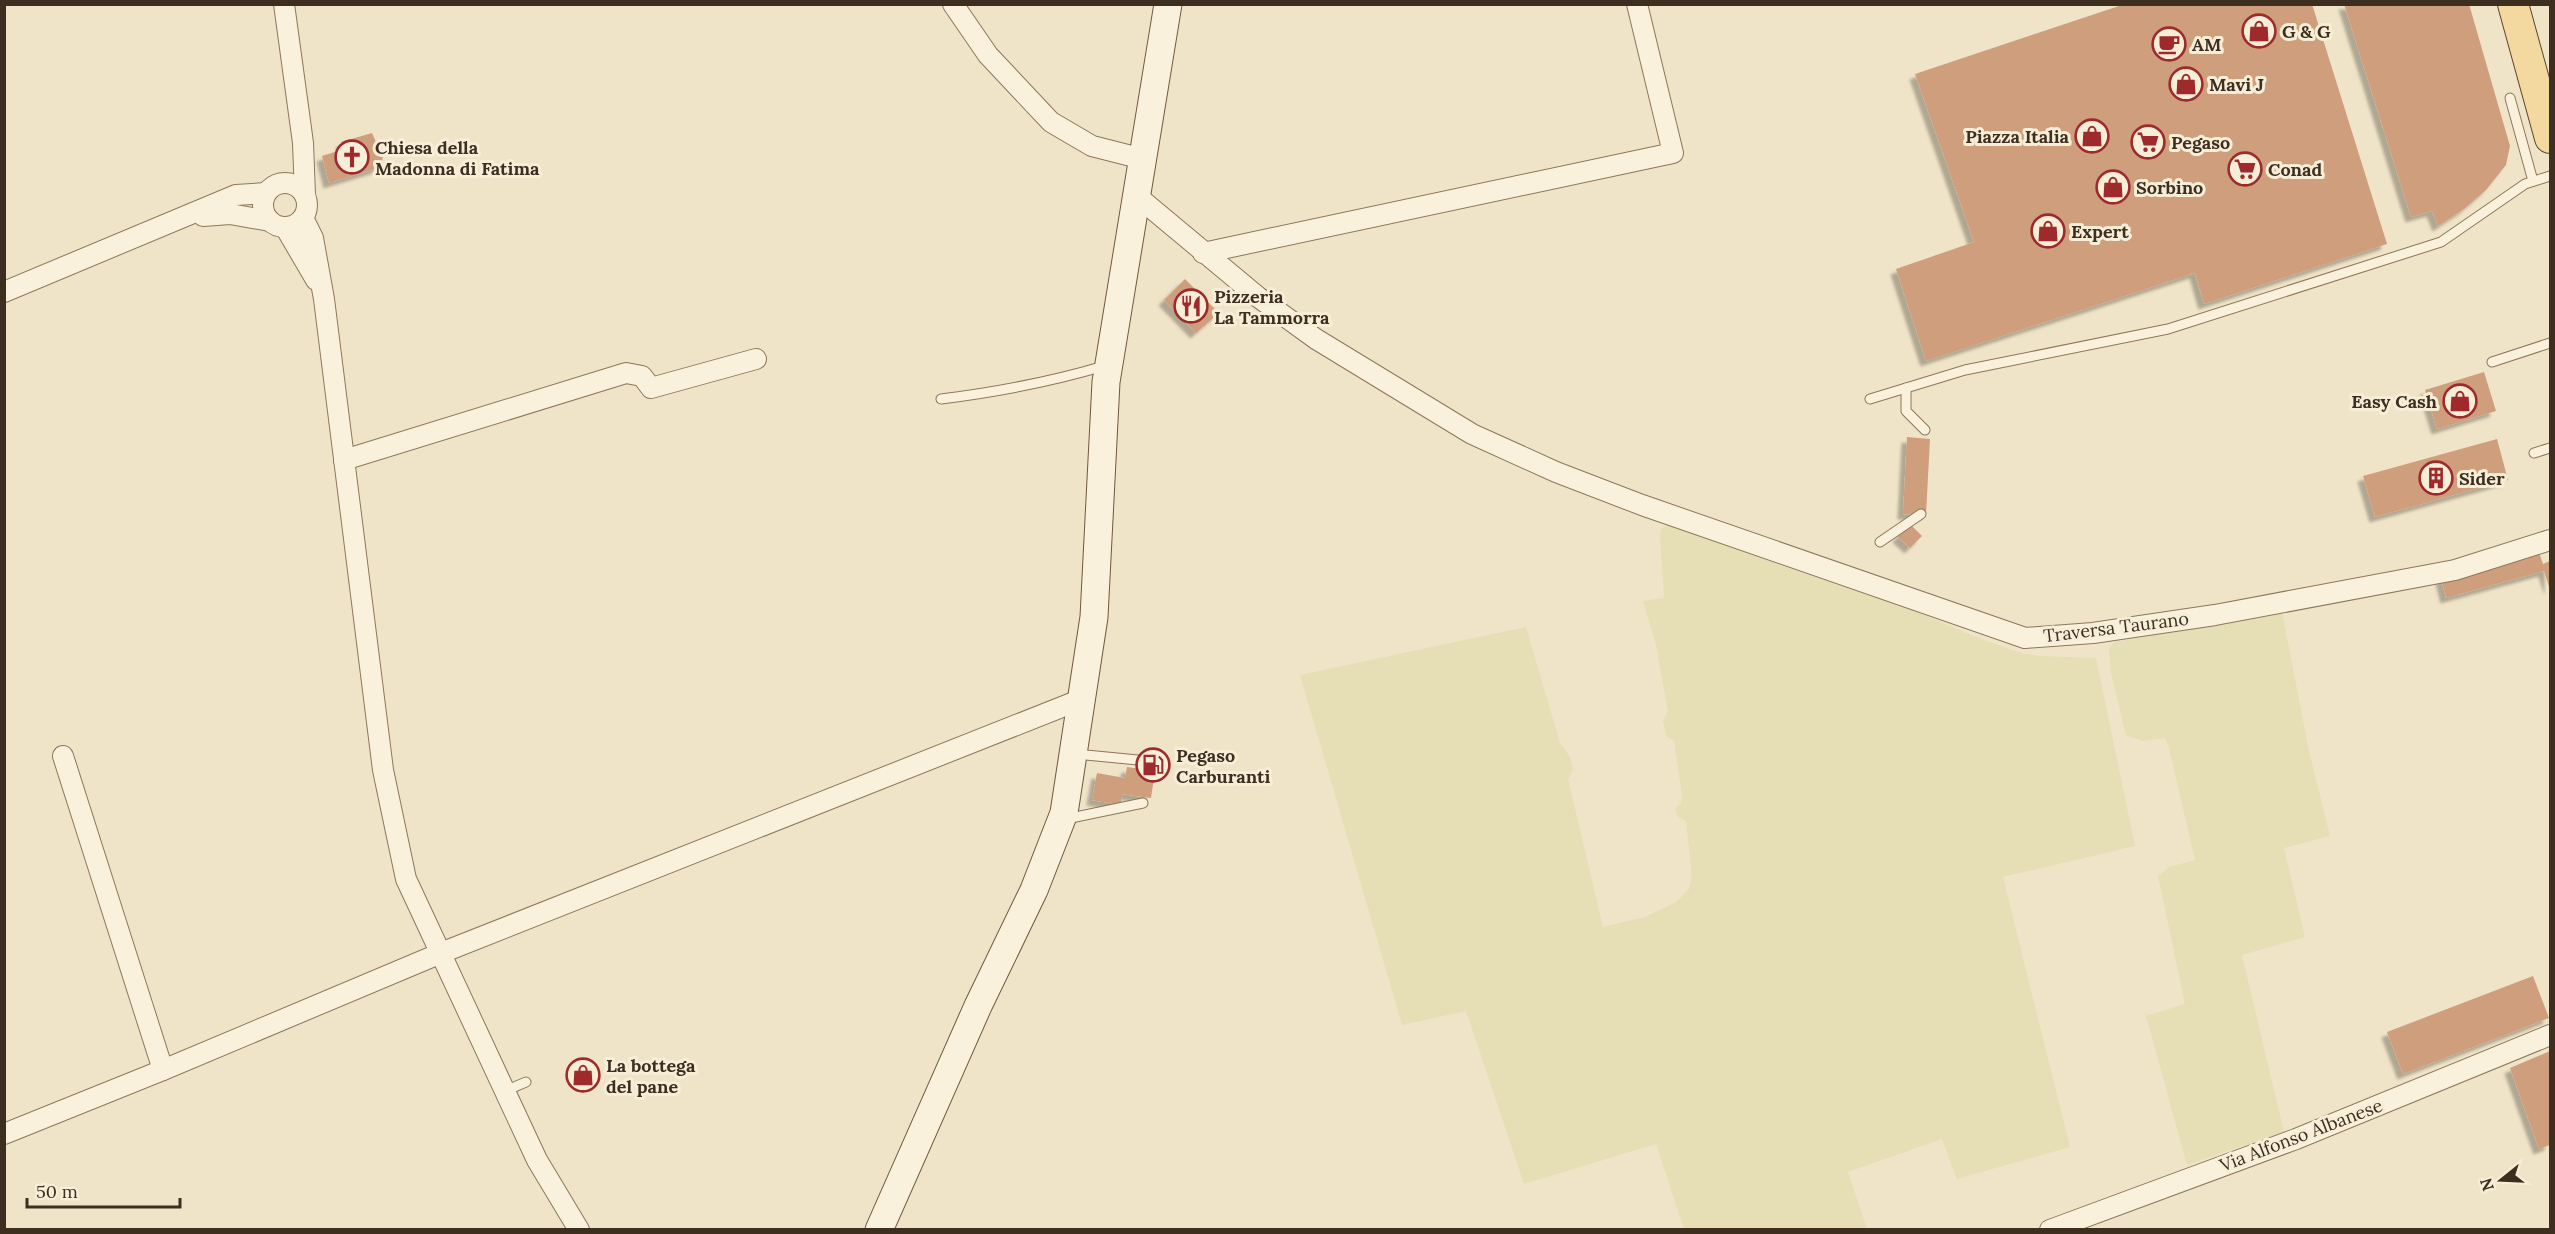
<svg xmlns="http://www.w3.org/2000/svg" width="2555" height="1234" viewBox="0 0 2555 1234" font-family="Lora,serif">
	<defs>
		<filter id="shadow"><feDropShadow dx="-5.5" dy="5.5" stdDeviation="1.5" flood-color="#0004"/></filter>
	</defs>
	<rect width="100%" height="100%" fill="#f0e4c8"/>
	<g fill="#e6deb5">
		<polygon points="1670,523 1844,581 1976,637 2021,653 2039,656 2096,658 2135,846 2003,877 2070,1147 1957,1179 1942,1139 1848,1172 1867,1229 1684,1229 1656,1144 1524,1184 1466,1011 1402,1025 1300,675 1526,627 1560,743 1570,757 1573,770 1568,779 1603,927 1645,917 1676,902 1689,889 1692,876 1686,821 1678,817 1675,808 1681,803 1682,795 1674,741 1666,736 1663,721 1668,711 1656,645 1643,601 1664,598 1660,536 1661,529"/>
		<polygon points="2282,612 2309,751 2330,836 2284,848 2305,937 2242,955 2284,1132 2187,1165 2146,1016 2185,1004 2158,876 2169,867 2195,860 2169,748 2165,738 2142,741 2126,735 2111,674 2109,649 2114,642"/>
	</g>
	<g fill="#cf9f7d" filter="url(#shadow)">
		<polygon points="2125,4 2312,4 2387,244 2204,304 2195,273 1926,361 1896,269 1974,242 1915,74"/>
		<polygon points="2344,4 2469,4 2510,146 2506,165 2486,190 2464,209 2438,226 2432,211 2411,217"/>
		<polygon points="372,133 383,158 378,168 329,183 322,156 344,149 341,142"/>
		<polygon points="1185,279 1219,313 1196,333 1164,300"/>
		<polygon points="2484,372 2496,411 2437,429 2425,390"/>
		<polygon points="1907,437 1930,439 1926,515 1903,514"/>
		<polygon points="2497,439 2508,480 2375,517 2363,476"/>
		<polygon points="1910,524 1922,536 1910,548 1898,537"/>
		<polygon points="2539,552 2543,564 2550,561 2550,590 2544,571 2446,598 2441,578"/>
		<polygon points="1127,767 1155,771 1151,798 1122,794 1121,805 1092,800 1097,773 1125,778"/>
		<polygon points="2533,976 2549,1018 2403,1074 2387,1032"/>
		<polygon points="2550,1051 2550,1145 2539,1149 2510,1068"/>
	</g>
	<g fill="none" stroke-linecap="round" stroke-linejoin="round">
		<defs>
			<g id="lane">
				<polyline points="2510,98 2533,181"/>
				<polyline points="2492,362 2550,343"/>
				<polyline points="1906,388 1906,411 1925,430"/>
				<path d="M 941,399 C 997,392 1050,382 1104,366"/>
				<polyline points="1870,399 1965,370 2168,329 2441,242 2525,184 2550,176"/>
				<polyline points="2534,453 2550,448"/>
				<polyline points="1880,542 1921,514"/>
				<polyline points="1077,750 1086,755 1148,761"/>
				<polyline points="1066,819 1143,803"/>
				<polyline points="505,1091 526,1082"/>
			</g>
			<g id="street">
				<polyline points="284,4 303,143 305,195"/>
				<polyline points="953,4 988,55 1051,122 1092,146 1143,159"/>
				<circle cx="285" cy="205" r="22"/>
				<polyline points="1138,197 1258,297 1316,339 1472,434 1556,472 1642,505 2025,638 2093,633 2215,615 2455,570 2550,540"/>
				<polyline points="203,216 230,214 270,221"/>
				<polyline points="303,218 313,238 324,299 383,770 406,879 537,1160 579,1230"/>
				<polyline points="285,227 316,280"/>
				<polyline points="1203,253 1673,153 1637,4"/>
				<polyline points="4,292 236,195 266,193"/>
				<polyline points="344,460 626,373 642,376 651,388 756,359"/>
				<polyline points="63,756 163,1070"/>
				<polyline points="4,1134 163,1070 441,953 1082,699"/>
				<polyline points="2050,1230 2296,1139 2550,1035"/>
			</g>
			<polyline id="secondary" points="879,1230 978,1006 1034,890 1064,813 1094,617 1106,382 1168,4"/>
			<polyline id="primary" points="2513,4 2550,138"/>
		</defs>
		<use href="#lane" stroke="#8d765c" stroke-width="11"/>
		<use href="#street" stroke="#8d765c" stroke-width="22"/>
		<use href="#secondary" stroke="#6f573f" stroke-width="29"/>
		<use href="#primary" stroke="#5b4430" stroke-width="32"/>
		<use href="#lane" stroke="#faf1dc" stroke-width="9"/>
		<use href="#street" stroke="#faf1dc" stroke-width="20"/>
		<use href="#secondary" stroke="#faf1dc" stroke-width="27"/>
		<use href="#primary" stroke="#f3d9a0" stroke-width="30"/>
	</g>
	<defs>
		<symbol id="shop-ring" viewBox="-11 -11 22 22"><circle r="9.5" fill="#f7eed8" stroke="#9e2a2b" stroke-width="1.5"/><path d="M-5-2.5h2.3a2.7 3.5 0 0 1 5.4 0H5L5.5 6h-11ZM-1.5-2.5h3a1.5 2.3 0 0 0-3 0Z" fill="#9e2a2b"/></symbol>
		<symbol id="cafe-ring" viewBox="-11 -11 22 22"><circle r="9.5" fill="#f7eed8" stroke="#9e2a2b" stroke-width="1.5"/><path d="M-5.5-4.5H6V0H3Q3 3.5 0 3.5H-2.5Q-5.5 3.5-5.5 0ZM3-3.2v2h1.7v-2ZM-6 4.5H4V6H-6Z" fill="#9e2a2b"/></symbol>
		<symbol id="supermarket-ring" viewBox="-11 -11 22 22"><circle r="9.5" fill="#f7eed8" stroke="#9e2a2b" stroke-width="1.5"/><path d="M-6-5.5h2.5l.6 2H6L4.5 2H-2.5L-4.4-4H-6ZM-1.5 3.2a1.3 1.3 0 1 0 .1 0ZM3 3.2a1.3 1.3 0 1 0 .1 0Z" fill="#9e2a2b"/></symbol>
		<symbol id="church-ring" viewBox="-11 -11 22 22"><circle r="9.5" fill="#f7eed8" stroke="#9e2a2b" stroke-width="1.5"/><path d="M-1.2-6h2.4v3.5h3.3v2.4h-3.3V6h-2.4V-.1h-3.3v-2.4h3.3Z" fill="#9e2a2b"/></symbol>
		<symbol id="restaurant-ring" viewBox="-11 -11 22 22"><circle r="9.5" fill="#f7eed8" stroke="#9e2a2b" stroke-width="1.5"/><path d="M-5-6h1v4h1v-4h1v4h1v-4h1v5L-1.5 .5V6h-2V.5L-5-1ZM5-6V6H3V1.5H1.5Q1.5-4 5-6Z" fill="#9e2a2b"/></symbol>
		<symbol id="building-ring" viewBox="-11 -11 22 22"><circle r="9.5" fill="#f7eed8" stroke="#9e2a2b" stroke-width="1.5"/><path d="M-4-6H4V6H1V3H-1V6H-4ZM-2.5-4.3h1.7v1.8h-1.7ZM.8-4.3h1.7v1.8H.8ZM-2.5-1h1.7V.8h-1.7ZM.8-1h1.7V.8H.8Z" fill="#9e2a2b"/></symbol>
		<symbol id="fuel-ring" viewBox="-11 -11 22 22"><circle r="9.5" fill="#f7eed8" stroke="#9e2a2b" stroke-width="1.5"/><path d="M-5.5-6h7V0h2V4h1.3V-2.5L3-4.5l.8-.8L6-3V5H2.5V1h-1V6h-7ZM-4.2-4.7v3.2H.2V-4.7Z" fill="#9e2a2b"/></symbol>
	</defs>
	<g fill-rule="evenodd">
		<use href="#shop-ring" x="2240" y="12" width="38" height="38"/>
		<use href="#cafe-ring" x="2150" y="25" width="38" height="38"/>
		<use href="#shop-ring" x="2167" y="65" width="38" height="38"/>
		<use href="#shop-ring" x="2073" y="117" width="38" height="38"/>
		<use href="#supermarket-ring" x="2129" y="123" width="38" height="38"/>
		<use href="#church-ring" x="333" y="138" width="38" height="38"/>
		<use href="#supermarket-ring" x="2226" y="150" width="38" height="38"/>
		<use href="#shop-ring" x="2094" y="168" width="38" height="38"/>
		<use href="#shop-ring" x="2029" y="212" width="38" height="38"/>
		<use href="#restaurant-ring" x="1172" y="287" width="38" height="38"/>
		<use href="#shop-ring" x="2441" y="382" width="38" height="38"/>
		<use href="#building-ring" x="2417" y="459" width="38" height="38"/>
		<use href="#fuel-ring" x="1134" y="746" width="38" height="38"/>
		<use href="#shop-ring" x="564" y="1056" width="38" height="38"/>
	</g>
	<g text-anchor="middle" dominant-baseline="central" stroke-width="6" stroke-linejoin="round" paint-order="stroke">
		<g font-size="18" font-weight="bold" fill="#3d2e20" stroke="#f7eed8" text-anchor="start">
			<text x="2282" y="31">G &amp; G</text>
			<text x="2192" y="44">AM</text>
			<text x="2209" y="84">Mavi J</text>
			<text x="2069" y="136" text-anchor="end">Piazza Italia</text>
			<text x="2171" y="142">Pegaso</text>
			<text x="375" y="147">Chiesa della<tspan x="375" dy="21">Madonna di Fatima</tspan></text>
			<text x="2268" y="169">Conad</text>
			<text x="2136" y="187">Sorbino</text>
			<text x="2071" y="231">Expert</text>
			<text x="1214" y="296">Pizzeria<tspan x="1214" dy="21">La Tammorra</tspan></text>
			<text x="2437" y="401" text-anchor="end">Easy Cash</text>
			<text x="2459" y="478">Sider</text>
			<text x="1176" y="755">Pegaso<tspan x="1176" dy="21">Carburanti</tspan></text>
			<text x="606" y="1065">La bottega<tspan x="606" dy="21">del pane</tspan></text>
		</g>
		<g font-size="18" fill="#3d2e20" stroke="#f7eed8">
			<text transform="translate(2116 627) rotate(-7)">Traversa Taurano</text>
			<text transform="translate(2301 1135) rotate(-21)">Via Alfonso Albanese</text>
		</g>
	</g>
	<rect width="2555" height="1234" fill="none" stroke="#3d2e20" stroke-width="12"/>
	<g transform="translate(2501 1180) rotate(252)" stroke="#f7eed8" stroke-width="4.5" paint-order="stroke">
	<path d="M0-4.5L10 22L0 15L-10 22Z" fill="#3d2e20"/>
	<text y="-9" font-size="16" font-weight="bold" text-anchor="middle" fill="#3d2e20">N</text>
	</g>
	<path d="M27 1198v9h153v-9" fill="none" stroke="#3d2e20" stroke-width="3"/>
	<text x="36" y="1198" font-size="18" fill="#3d2e20" stroke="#f7eed8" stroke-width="4.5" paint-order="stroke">50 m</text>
</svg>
